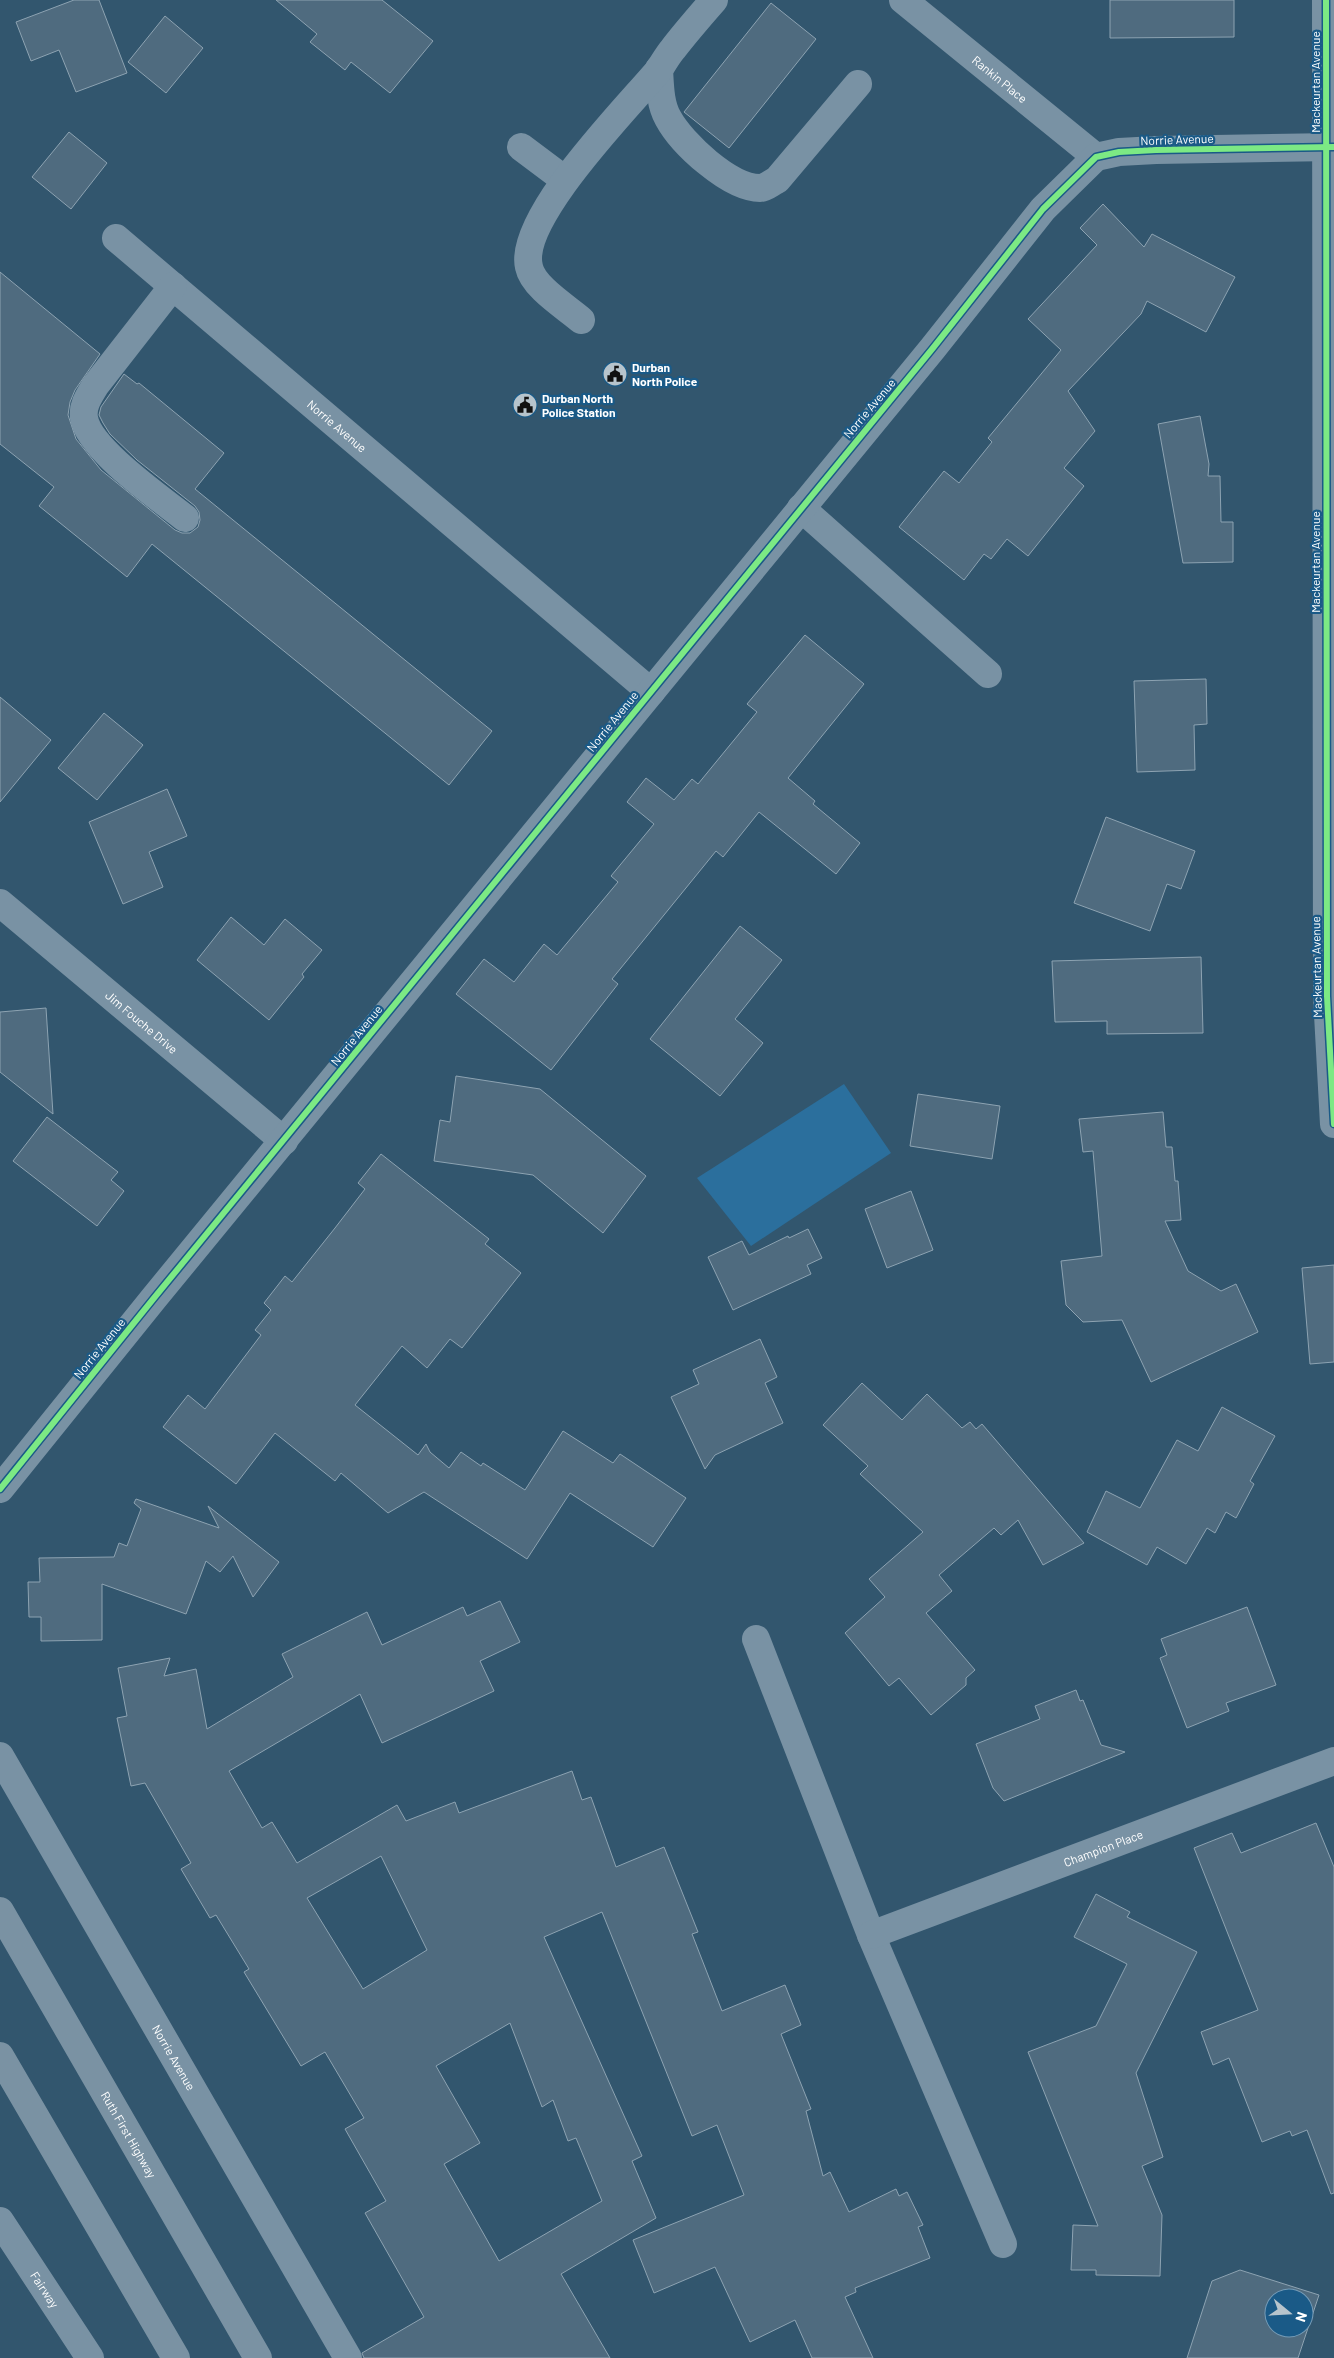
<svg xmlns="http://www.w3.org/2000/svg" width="1334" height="2358" viewBox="0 0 1334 2358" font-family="Barlow,sans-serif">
	<rect width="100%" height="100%" fill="#32566e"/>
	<polygon fill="#2b6f9d" points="844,1084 891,1153 751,1246 697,1178"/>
	<g fill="#4f6b7f" stroke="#8da3b2" fill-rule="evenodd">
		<polygon points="74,0 99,0 127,73 76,92 59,50 31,61 16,22"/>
		<polygon points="276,0 382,0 433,41 390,93 351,62 345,70 310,42 317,34"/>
		<polygon points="1110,0 1234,0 1234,37 1110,38"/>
		<polygon points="771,3 816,39 729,148 684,112"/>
		<polygon points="165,16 203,48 166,93 128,62"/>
		<polygon points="69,132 107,163 71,209 32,177"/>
		<polygon points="1103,204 1144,247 1152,234 1235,277 1206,332 1147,301 1141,314 1068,391 1095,431 1064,468 1084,486 1028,556 1007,539 991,559 984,554 964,580 899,527 944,471 959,483 992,442 988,438 1061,350 1028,319 1097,245 1080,228"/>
		<polygon points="0,272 100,354 75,390 70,402 68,415 76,439 101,470 175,530 182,533 190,533 198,527 200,520 199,512 195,506 137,460 110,434 103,423 99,415 101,407 124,374 137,384 139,383 224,453 195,489 492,731 449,785 152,544 127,577 39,506 54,487 0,444"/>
		<polygon points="1200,416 1209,464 1208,476 1220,476 1221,522 1233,522 1233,562 1183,563 1158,424"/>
		<polygon points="805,635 864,684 788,778 815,801 813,804 860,843 836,874 759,812 723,857 716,851 612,979 618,984 551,1070 456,994 484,959 514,982 544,944 557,955 618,882 611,876 654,824 627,802 646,778 674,800 692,779 698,784 757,712 747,704"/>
		<polygon points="1206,679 1207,724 1194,725 1195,770 1137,772 1134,681"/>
		<polygon points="0,697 51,740 0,802"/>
		<polygon points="104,713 143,745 97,800 58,768"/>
		<polygon points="167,789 187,836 149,852 163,887 123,904 89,822"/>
		<polygon points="1106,817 1195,851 1181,889 1167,884 1150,931 1074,903"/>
		<polygon points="231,917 264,945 285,919 322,950 302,974 304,977 269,1020 197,960"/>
		<polygon points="740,926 782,960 735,1019 763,1043 720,1096 650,1039"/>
		<polygon points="1201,957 1203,1033 1107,1034 1107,1021 1055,1022 1052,961"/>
		<polygon points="46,1008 53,1114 0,1072 0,1012"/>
		<polygon points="456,1076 540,1089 646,1176 603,1233 533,1175 434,1161 440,1120 450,1122"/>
		<polygon points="918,1094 1000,1106 992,1159 910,1146"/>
		<polygon points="1163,1112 1166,1147 1172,1147 1175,1181 1178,1181 1181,1220 1165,1221 1188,1271 1221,1291 1236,1284 1258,1332 1151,1382 1122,1320 1083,1322 1066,1305 1061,1261 1102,1256 1093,1151 1083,1152 1079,1119"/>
		<polygon points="47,1117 118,1172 111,1180 124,1191 97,1226 13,1161"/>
		<polygon points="381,1154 489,1239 485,1244 521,1273 462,1348 450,1339 427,1368 402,1346 355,1405 418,1455 426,1444 430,1452 449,1468 461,1452 481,1466 483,1463 525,1490 563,1431 613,1463 620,1454 686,1498 653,1547 570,1493 527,1559 424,1492 388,1513 341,1473 335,1481 275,1433 236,1484 163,1427 188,1395 205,1409 261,1335 255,1330 271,1310 264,1303 285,1276 292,1282 335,1228 365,1189 358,1183"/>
		<polygon points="911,1191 933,1250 887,1268 865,1209"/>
		<polygon points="808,1229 822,1258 807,1265 811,1274 733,1310 708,1257 742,1241 749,1255 788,1236 789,1238"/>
		<polygon points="1334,1265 1334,1362 1310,1364 1302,1268"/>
		<polygon points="760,1339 777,1377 765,1383 783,1423 715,1455 705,1469 671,1397 699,1384 693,1370"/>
		<polygon points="862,1383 902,1420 927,1394 962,1428 970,1422 976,1429 982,1424 1084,1543 1043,1565 1018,1520 1001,1535 994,1528 939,1575 952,1591 926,1613 975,1670 966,1678 966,1685 931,1715 899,1678 889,1686 845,1633 885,1597 869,1579 923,1532 860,1474 868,1466 823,1425"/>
		<polygon points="1222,1407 1275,1436 1250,1481 1254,1484 1236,1518 1226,1512 1215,1533 1207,1528 1186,1564 1157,1547 1147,1565 1087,1532 1106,1491 1140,1508 1177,1440 1198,1451"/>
		<polygon points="136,1499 219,1528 208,1506 279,1562 253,1597 233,1556 220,1572 206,1561 186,1614 102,1584 102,1640 41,1641 41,1617 29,1617 28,1582 40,1582 39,1558 114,1557 119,1543 127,1546 141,1509 134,1503"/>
		<path d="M 500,1601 L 520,1642 L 480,1661 L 494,1691 L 382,1743 L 360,1694 L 229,1771 L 262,1828 L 272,1822 L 297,1863 L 397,1805 L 406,1821 L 455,1802 L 459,1813 L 572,1771 L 582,1800 L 591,1797 L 616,1867 L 664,1847 L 698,1932 L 692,1934 L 722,2011 L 785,1985 L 801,2025 L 781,2034 L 811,2109 L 806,2111 L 823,2176 L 830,2172 L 849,2212 L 896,2189 L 899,2196 L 907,2192 L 923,2225 L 918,2227 L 930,2258 L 855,2288 L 856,2292 L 845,2297 L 873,2358 L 812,2358 L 795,2320 L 750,2342 L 715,2267 L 654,2293 L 633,2240 L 744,2195 L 717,2125 L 692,2136 L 602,1912 L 544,1937 L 642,2156 L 632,2161 L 656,2218 L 561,2274 L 610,2358 L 364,2358 L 362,2353 L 424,2317 L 365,2213 L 386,2201 L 345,2129 L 364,2118 L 325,2052 L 301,2066 L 244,1972 L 249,1969 L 216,1915 L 210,1918 L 181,1869 L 191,1863 L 145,1783 L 131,1786 L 117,1718 L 127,1716 L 118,1668 L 170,1658 L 164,1676 L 196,1669 L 207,1729 L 293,1677 L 282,1654 L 367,1612 L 382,1645 L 463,1607 L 467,1616 ZM 381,1856 L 427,1950 L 363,1989 L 307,1898 ZM 510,2023 L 542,2107 L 553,2100 L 568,2141 L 576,2138 L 602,2201 L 499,2261 L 444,2164 L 480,2143 L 436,2066 Z"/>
		<polygon points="1247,1607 1276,1685 1226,1703 1229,1711 1187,1728 1160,1658 1167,1655 1161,1639"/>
		<polygon points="1076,1690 1080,1701 1083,1700 1101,1745 1125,1752 1004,1801 993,1788 976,1744 1040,1719 1035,1706"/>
		<polygon points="1316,1823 1334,1867 1334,2193 1331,2194 1307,2130 1292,2136 1290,2131 1262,2142 1229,2058 1213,2065 1201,2032 1258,2010 1194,1848 1232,1833 1241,1853"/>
		<polygon points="1096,1894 1130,1912 1127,1917 1197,1952 1136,2073 1163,2157 1142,2166 1162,2215 1160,2276 1096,2275 1096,2270 1071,2270 1073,2225 1098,2226 1028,2052 1096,2026 1127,1964 1074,1937"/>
		<path d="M 1240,2270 L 1319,2295 L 1298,2358 L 1187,2358 L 1212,2281 ZM 1274,2298 L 1304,2298 L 1304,2328 L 1274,2328 Z"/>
	</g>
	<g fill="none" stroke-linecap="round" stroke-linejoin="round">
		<g stroke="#7992a4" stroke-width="28">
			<path id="s1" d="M 903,0 L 1096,157"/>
			<polyline points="1326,0 1327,996 1334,1124"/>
			<path d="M 659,69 C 660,86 660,104 668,118 C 682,144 730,188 760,188 C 766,188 772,182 777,180 L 858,84"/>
			<polyline points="521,147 565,180"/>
			<path id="s2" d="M 116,238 L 651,692"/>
			<path d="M 173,286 L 95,386 C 89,396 82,406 84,418 C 89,449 160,498 185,518"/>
			<path d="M 581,320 C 566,307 533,287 529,267 C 517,219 627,108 658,71 C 663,64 667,56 673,49 C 686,32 700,16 714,0"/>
			<polyline points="801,508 988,674"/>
			<path id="s3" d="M 0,903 L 284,1141"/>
			<polyline points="0,1489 154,1298 933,348 1043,209 1096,157 1119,152 1156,150 1334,147"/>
			<polyline points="756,1639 871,1935 1003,2244"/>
			<path id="s4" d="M 0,1756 L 348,2358"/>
			<path id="s5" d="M 871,1935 L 1334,1761"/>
			<path id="s6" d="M 0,2221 L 90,2358"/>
		</g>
		<g stroke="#7a92a3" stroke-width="28">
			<path id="s7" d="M 0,1911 L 258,2358"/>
			<polyline points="0,2056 176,2358"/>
		</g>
		<defs>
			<g id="cycleway">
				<polyline points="1326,0 1327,996 1334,1124"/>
				<polyline points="0,1489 154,1298 933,348 1043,209 1096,157 1119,152 1156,150 1334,147"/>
			</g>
		</defs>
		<use href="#cycleway" stroke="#1a5a87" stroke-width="9"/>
		<use href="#cycleway" stroke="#7ce984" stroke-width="6"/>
	</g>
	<defs>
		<symbol id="civic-disc" viewBox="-11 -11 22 22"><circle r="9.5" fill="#b7c4cc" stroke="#1a5a87"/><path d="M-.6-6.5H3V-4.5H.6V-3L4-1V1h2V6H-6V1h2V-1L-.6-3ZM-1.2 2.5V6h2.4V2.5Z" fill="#111"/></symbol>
	</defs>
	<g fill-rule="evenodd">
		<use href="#civic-disc" x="601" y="360" width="28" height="28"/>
		<use href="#civic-disc" x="511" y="391" width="28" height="28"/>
	</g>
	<g text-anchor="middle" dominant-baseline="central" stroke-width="4.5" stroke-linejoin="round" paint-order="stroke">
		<g font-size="12" fill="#fff" stroke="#1a5a87">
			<text stroke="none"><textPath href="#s1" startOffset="125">Rankin Place</textPath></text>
			<text transform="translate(1315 82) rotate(-90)">Mackeurtan Avenue</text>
			<text transform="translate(1177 139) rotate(-2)">Norrie Avenue</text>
			<text transform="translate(869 408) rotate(-50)">Norrie Avenue</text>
			<text stroke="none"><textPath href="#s2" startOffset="290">Norrie Avenue</textPath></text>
			<text transform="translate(1315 562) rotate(-90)">Mackeurtan Avenue</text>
			<text transform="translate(612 721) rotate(-51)">Norrie Avenue</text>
			<text transform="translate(1316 967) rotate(-91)">Mackeurtan Avenue</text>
			<text stroke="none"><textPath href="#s3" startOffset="185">Jim Fouche Drive</textPath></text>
			<text transform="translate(356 1035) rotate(-51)">Norrie Avenue</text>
			<text transform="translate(99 1348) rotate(-51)">Norrie Avenue</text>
			<text stroke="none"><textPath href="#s5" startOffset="248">Champion Place</textPath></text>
			<text stroke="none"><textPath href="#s4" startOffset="348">Norrie Avenue</textPath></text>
			<text stroke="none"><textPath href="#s7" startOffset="258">Ruth First Highway</textPath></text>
			<text stroke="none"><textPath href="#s6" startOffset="82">Fairway</textPath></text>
		</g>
		<g font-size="12" font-weight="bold" fill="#fff" stroke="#1a5a87" text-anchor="start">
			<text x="632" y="367">Durban<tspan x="632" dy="14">North Police</tspan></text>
			<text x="542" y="398">Durban North<tspan x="542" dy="14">Police Station</tspan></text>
		</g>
	</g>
	<g transform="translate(1289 2313) rotate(108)"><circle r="24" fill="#1a5a87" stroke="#769cb7"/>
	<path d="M0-4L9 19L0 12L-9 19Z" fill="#b7c4cc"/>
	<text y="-8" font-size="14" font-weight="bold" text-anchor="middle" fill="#ffffff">N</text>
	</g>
</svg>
